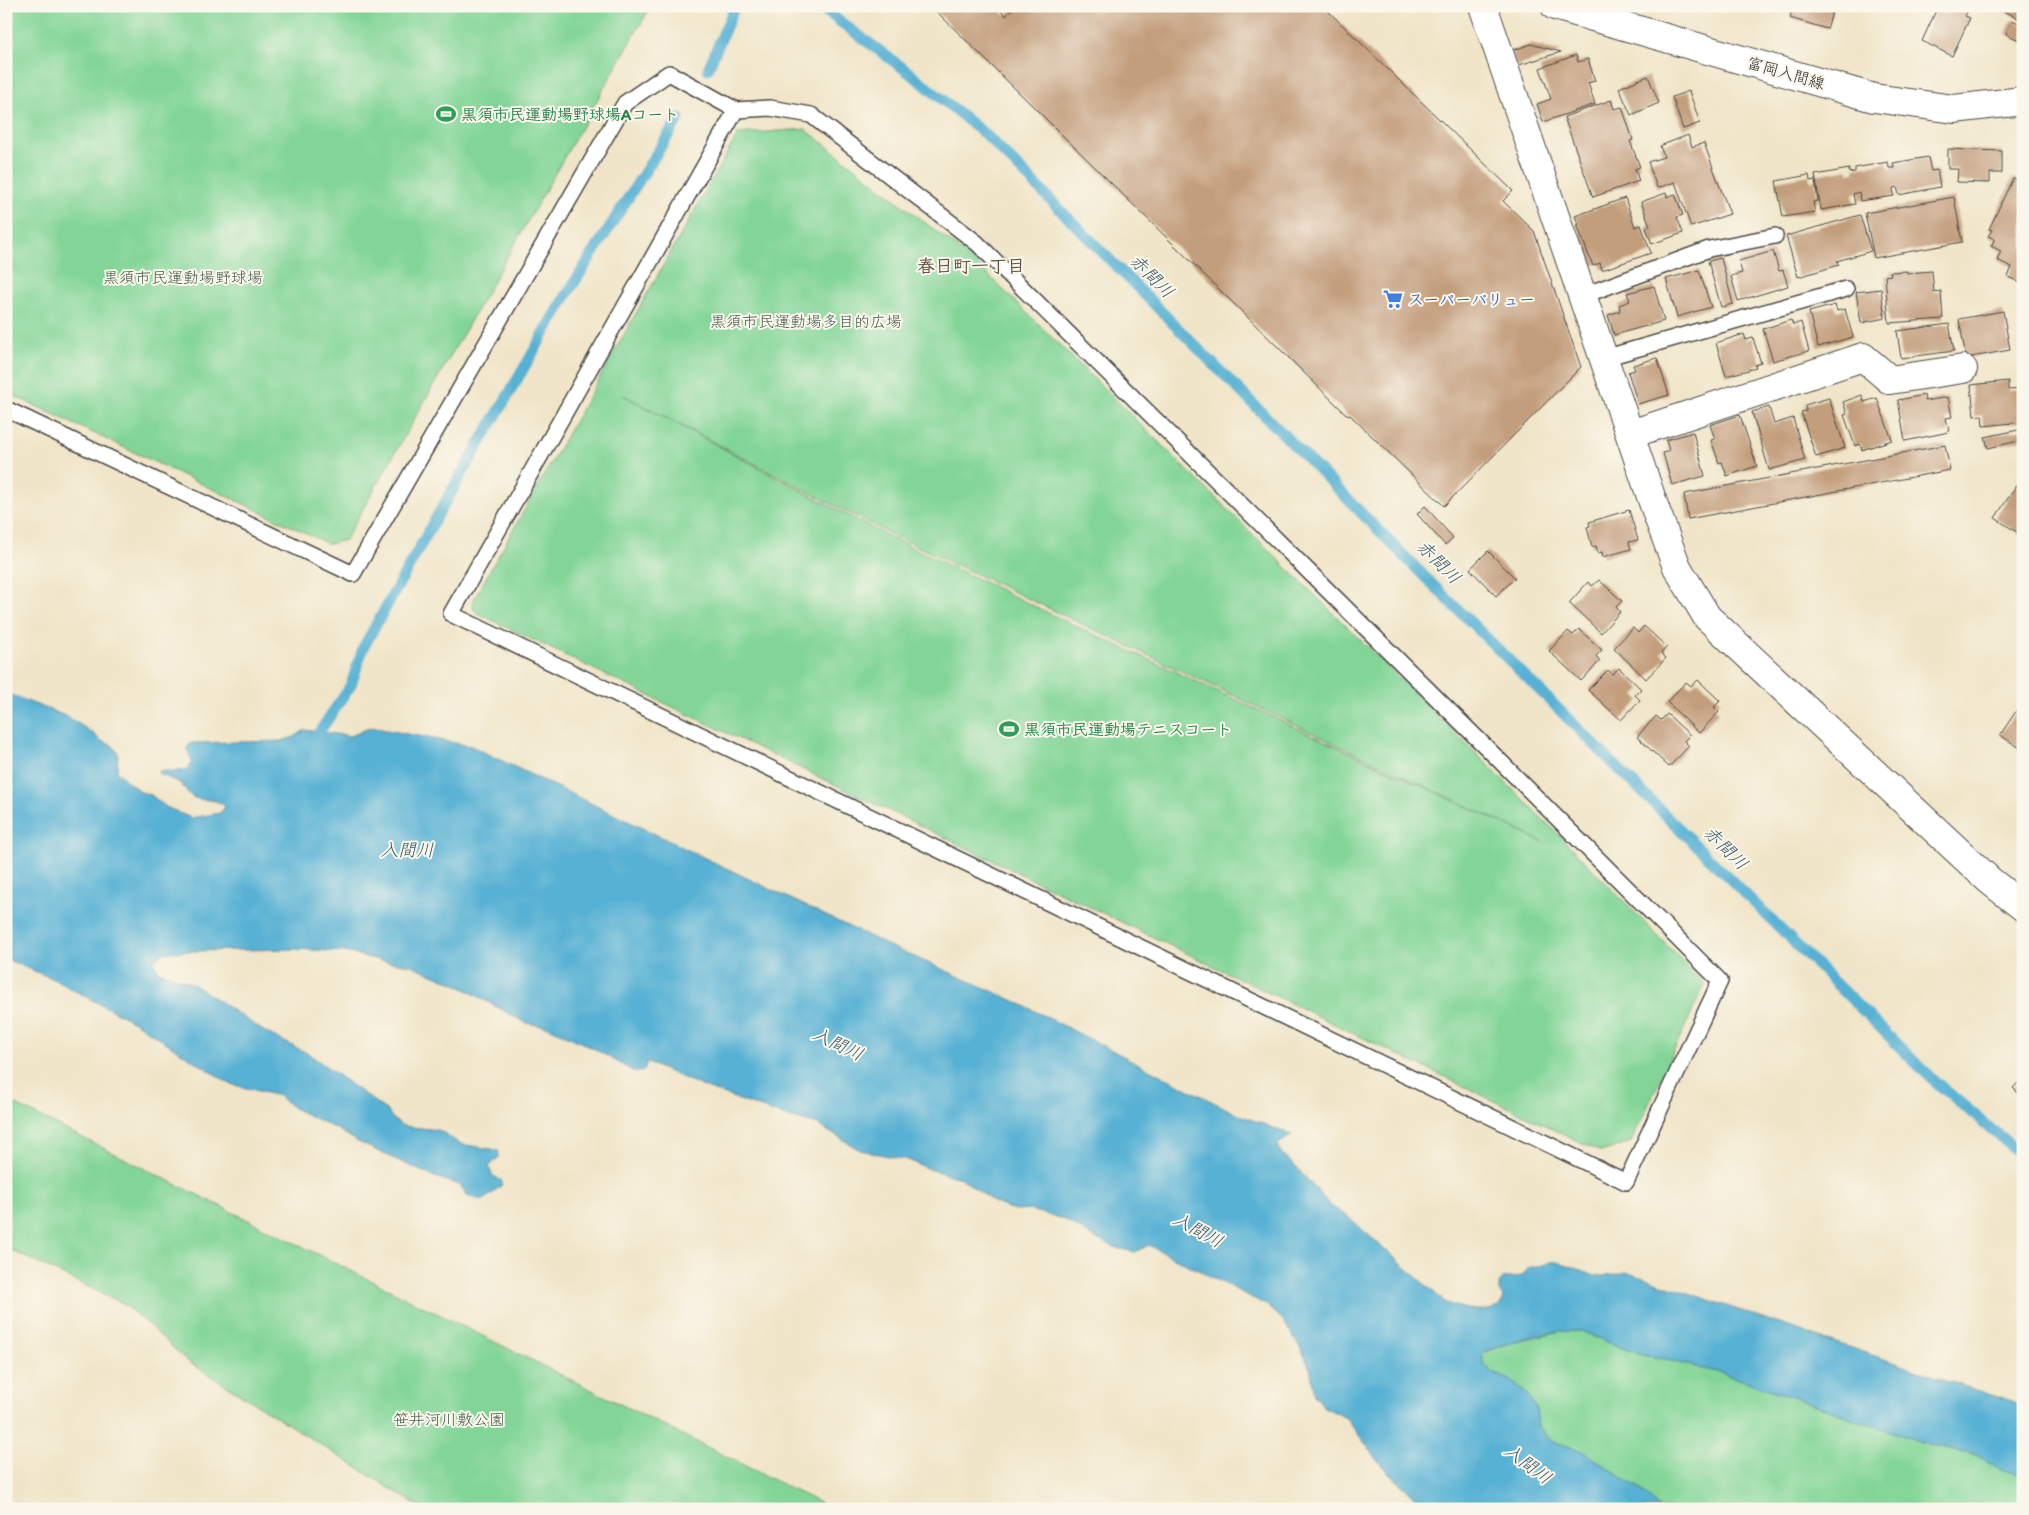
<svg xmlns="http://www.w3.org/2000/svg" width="2029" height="1515" viewBox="0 0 2029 1515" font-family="Itim,'Klee One',sans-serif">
	<rect width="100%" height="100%" fill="#fbf7ec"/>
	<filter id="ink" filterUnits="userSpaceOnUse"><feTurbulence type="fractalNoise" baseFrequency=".02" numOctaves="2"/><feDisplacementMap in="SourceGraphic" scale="10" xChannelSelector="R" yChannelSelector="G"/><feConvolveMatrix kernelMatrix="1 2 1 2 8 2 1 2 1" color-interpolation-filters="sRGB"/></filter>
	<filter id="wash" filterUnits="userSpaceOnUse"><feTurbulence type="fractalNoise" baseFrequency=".0096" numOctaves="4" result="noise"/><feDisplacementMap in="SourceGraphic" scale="20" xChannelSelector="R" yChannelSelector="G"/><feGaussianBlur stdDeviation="1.12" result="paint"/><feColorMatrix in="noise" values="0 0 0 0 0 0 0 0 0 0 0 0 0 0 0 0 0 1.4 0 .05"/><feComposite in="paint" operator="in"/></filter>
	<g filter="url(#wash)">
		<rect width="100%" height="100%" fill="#f0e5c8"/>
		<g fill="#82d597" stroke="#568061" fill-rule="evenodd">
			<polygon points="6,6 651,6 345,540 329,544 6,392"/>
			<path d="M 805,129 L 973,260 L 1550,826 L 1705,984 L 1631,1142 L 1601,1152 L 481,615 L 474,610 L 472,602 L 738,134 ZM 623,395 L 870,524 L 1543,842 L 1057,617 L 870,527 Z"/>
			<polygon points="6,1100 832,1509 423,1509 186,1360 147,1323 122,1303 6,1248"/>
			<polygon points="1562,1331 1581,1331 1630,1351 1725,1374 1928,1444 1974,1454 2002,1469 2023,1476 2023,1509 1660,1509 1645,1493 1583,1451 1552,1441 1538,1428 1536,1408 1510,1380 1491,1372 1485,1365 1482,1355 1484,1353 1512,1342"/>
		</g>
		<path fill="#56b1d4" stroke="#406e80" d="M 6,693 L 68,717 L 93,733 L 101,741 L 112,745 L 118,753 L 117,771 L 128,782 L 141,792 L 151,795 L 166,807 L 191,818 L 220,813 L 225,807 C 219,798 205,801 195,798 C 188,796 185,786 178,782 C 172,779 165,777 159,774 L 159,771 L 178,771 L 188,769 L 192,762 L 187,748 L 191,743 L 281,741 L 294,737 L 305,730 L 351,736 L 371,727 L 471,746 L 887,945 L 1015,1001 L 1237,1114 L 1292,1135 L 1278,1144 L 1281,1153 L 1296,1167 L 1331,1206 L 1348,1217 L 1445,1302 C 1457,1308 1485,1314 1498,1307 C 1502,1305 1502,1301 1503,1297 L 1499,1292 L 1499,1282 L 1503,1278 L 1514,1278 L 1523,1275 C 1528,1265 1534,1267 1542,1265 C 1545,1265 1547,1263 1550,1262 C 1565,1260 1580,1273 1595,1275 C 1606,1277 1615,1275 1626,1272 L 2023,1406 L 2023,1476 L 2002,1469 L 1974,1454 L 1928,1444 L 1725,1374 L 1630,1351 L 1581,1331 L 1562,1331 L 1537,1335 L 1512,1342 L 1484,1352 L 1482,1356 L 1485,1365 L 1491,1372 L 1510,1380 L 1527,1394 L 1536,1408 L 1538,1428 L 1552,1441 L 1583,1451 L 1645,1493 L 1660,1509 L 1427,1509 L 1383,1467 L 1346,1418 L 1324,1407 L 1315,1396 L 1310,1368 L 1301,1349 L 1283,1320 L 1268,1306 L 1149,1245 L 1135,1252 L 1117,1248 L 1099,1240 L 1063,1219 L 1030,1210 L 1016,1211 L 995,1203 L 961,1178 L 932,1170 L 908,1160 L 860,1150 L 816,1124 L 784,1116 L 709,1089 L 646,1062 L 645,1069 L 636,1073 L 597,1050 L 549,1027 L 526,1023 L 456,984 L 411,965 L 383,961 L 345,952 L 296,949 L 193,951 L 167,952 L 156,957 L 154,962 L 157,970 L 195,985 L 265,1032 L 309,1054 L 387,1111 L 395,1121 L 403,1126 L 439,1130 L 460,1144 L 498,1150 L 499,1157 L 489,1167 L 492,1175 L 502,1181 L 502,1185 L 484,1200 L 469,1197 L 460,1185 L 432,1176 L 358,1142 L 337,1129 L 293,1108 L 279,1096 L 230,1084 L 136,1023 L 51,978 L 6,959 Z"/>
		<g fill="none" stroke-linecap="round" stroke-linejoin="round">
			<g stroke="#56b1d4" stroke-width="11">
				<polyline points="819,6 915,77 987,136 1418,570 1930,1077 2023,1156"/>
				<polyline points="708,69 735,6"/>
				<polyline points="312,743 351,685 363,648 436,518 569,291 679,118"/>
			</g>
		</g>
		<g id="blocks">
			<g fill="#c39e7d">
				<polygon points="931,6 996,6 1006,16 1015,6 1323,6 1513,191 1503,201 1534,231 1581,367 1444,506 1350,415 1348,416"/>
				<polygon points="1793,6 1834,6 1827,29 1790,18"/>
				<polygon points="1938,6 1965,6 1969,8 1965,16 1970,18 1952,56 1922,41"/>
				<polygon points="1994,6 2023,6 2023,18 2022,20"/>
				<polygon points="2012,20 2023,25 2023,42 2006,34"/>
				<polygon points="1531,44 1561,52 1516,66 1511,51"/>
				<polygon points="1576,55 1578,62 1588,59 1595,81 1588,83 1595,104 1543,122 1537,104 1551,99 1540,68"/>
				<polygon points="1648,76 1659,103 1631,115 1619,88"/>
				<polygon points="1689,91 1700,123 1683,129 1672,97"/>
				<polygon points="1611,100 1614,109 1622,107 1633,140 1630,141 1640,167 1635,169 1639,181 1593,197 1564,117"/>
				<polygon points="1688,135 1692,147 1704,143 1730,214 1691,227 1675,182 1657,188 1648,162 1664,157 1660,146"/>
				<polygon points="1948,149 2002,151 2002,173 1990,173 1990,183 1957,182 1958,169 1948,169"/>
				<polygon points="1928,157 1931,171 1937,170 1940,187 1899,195 1897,187 1893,188 1894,196 1860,201 1859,192 1853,194 1855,204 1821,210 1815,175 1849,169 1849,173 1855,172 1855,168 1888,162 1889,168 1894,168 1893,163"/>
				<polygon points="1809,175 1810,181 1815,180 1818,201 1813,202 1815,212 1783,217 1776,181"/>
				<polygon points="2013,178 2023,182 2023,284 2008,277 2012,267 1997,260 2001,251 1991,246 1995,239 1988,236 1992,230 1989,229"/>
				<polygon points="1666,193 1667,197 1675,194 1683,215 1677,217 1683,233 1652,244 1646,228 1650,226 1641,202"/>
				<polygon points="1954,197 1962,242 1874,258 1865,213"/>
				<polygon points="1625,198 1635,227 1641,225 1651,253 1602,270 1600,263 1593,266 1577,225 1579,225 1575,216"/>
				<polygon points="1860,215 1871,251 1837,261 1839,265 1798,277 1786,236"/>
				<polygon points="1773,251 1779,271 1783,270 1788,286 1738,301 1731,276 1742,273 1739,261"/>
				<polygon points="1721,258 1733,304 1721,307 1708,261"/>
				<polygon points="1699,270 1711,307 1677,317 1666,279"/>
				<polygon points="1907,271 1907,273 1932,271 1934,292 1941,291 1943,319 1889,323 1885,276 1891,275 1890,272"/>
				<polygon points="1654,286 1664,321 1614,335 1608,315 1620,311 1619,305 1630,301 1627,293"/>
				<polygon points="1881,289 1885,318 1861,323 1856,292"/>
				<polygon points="1835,305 1837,311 1845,309 1853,337 1818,347 1809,312"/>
				<polygon points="2003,311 2010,350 1966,358 1959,319"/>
				<polygon points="1791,320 1793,325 1801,322 1809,351 1773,361 1763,329"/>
				<polygon points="1949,324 1954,351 1901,358 1897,331"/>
				<polygon points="1744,334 1746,340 1753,338 1761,363 1755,365 1756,368 1726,376 1716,343"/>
				<polygon points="1657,358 1669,395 1638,404 1628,372 1635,370 1633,365"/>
				<polygon points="2008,381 2008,390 2023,389 2023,422 1983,426 1982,415 1974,416 1971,385"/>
				<polygon points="1862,395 1864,402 1877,398 1892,440 1862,450 1860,444 1855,446 1844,415 1847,414 1843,402"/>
				<polygon points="1924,395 1925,401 1948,397 1952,417 1946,418 1949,432 1905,441 1898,400"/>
				<polygon points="1829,398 1845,448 1816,457 1801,412 1806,411 1805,405"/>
				<polygon points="1769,407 1774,424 1793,418 1805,460 1769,470 1752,412"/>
				<polygon points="1740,415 1757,466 1727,476 1722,462 1719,463 1711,440 1715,439 1710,425"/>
				<polygon points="2023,429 2023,440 1988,448 1985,437"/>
				<polygon points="1693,432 1705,476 1672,485 1663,453 1669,451 1666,440"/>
				<polygon points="1945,445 1950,470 1688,519 1684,494"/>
				<polygon points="2023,475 2023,536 1995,518"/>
				<polygon points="1425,506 1453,538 1445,545 1417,514"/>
				<polygon points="1629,510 1638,540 1629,542 1631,549 1603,557 1602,552 1598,553 1596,546 1592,547 1587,527 1590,526 1589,522"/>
				<polygon points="1488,551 1515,578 1496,596 1470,569"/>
				<polygon points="1599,580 1622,601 1616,607 1620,612 1601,633 1569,603 1588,582 1592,586"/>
				<polygon points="1644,626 1667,647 1661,653 1666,658 1646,679 1614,648 1633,628 1638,633"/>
				<polygon points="1579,629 1602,650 1596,656 1600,661 1581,681 1549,651 1568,631 1573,635"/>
				<polygon points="1619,668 1641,689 1635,695 1640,700 1621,720 1588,690 1608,670 1612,674"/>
				<polygon points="1698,680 1720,701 1714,707 1719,712 1699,733 1667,702 1686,682 1691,686"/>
				<polygon points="2023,701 2023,750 2000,735"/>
				<polygon points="1667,714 1690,735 1684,741 1689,746 1669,767 1637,737 1656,716 1661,720"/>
				<polygon points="2023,1078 2023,1098 2013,1088"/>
			</g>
		</g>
	</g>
	<g filter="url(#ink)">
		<use href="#blocks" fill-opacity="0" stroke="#494743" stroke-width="1"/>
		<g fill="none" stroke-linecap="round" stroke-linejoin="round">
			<defs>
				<g id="lane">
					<polygon points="770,108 811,115 977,243 1495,756 1720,981 1626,1182 451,614 736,110"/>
					<polyline points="1582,296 1709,249 1775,236"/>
					<polyline points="1604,358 1846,289"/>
					<polyline points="6,409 353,574 625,103 669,73 736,110"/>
				</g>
				<g id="street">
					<polyline points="1483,6 1657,514 1677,567 1707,617 1989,880 2023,907"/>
					<polyline points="1631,434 1863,357 1890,380 1963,369"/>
				</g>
				<polyline id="secondary" points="1555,6 1874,98 1954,109 2023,101"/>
			</defs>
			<use href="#lane" stroke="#494743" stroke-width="18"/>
			<use href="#street" stroke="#494743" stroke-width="30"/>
			<use href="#secondary" stroke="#494743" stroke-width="30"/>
			<use href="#lane" stroke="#fff" stroke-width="15"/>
			<use href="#street" stroke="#fff" stroke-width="28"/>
			<use href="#secondary" stroke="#fff" stroke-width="28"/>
		</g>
	</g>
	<defs>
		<symbol id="stadium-bare" viewBox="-9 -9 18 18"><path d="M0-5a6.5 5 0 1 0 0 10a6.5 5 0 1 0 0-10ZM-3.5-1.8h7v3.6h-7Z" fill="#2e9e5b" stroke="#fbf7ec" stroke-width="2.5" paint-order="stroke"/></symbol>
		<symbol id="supermarket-bare" viewBox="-9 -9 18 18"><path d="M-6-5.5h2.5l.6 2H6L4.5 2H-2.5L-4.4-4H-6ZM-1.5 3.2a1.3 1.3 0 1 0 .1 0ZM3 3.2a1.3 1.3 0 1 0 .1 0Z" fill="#3f7fe0" stroke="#fbf7ec" stroke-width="2.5" paint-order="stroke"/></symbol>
	</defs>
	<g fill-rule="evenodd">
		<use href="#stadium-bare" x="432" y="100" width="28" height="28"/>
		<use href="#supermarket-bare" x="1379" y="285" width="28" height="28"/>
		<use href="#stadium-bare" x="995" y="715" width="28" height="28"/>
	</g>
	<g text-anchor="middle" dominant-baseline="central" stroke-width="4" stroke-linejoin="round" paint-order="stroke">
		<g font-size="16" fill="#2b2b2b" stroke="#fbf7ec">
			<text transform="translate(1786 73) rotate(16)">富岡入間線</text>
		</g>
		<g font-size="16" font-weight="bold" fill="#27864d" stroke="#fbf7ec" text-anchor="start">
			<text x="461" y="114">黒須市民運動場野球場Aコート</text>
			<text x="1024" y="729">黒須市民運動場テニスコート</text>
		</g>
		<g font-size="16" fill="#455e4b" stroke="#fbf7ec">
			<text x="183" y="277">黒須市民運動場野球場</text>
			<text x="806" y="321">黒須市民運動場多目的広場</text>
			<text x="449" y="1419">笹井河川敷公園</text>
		</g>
		<g font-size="16" font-weight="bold" fill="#366cbe" stroke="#fbf7ec" text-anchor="start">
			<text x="1408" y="299">スーパーバリュー</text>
		</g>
		<g font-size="18" font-weight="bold" fill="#605348" stroke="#fbf7ec">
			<text x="971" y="266">春日町一丁目</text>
		</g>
		<g font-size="18" font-style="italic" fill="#3a5a66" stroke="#fbf7ec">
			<text transform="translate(1152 276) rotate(45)">赤間川</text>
			<text transform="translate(1439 562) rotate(45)">赤間川</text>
			<text transform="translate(1726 848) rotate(45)">赤間川</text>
			<text x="407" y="850">入間川</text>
			<text transform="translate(838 1044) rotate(26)">入間川</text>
			<text transform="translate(1198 1230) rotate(29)">入間川</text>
			<text transform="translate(1528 1464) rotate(37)">入間川</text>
		</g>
	</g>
	<rect width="2029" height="1515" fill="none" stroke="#fbf7ec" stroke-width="25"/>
</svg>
